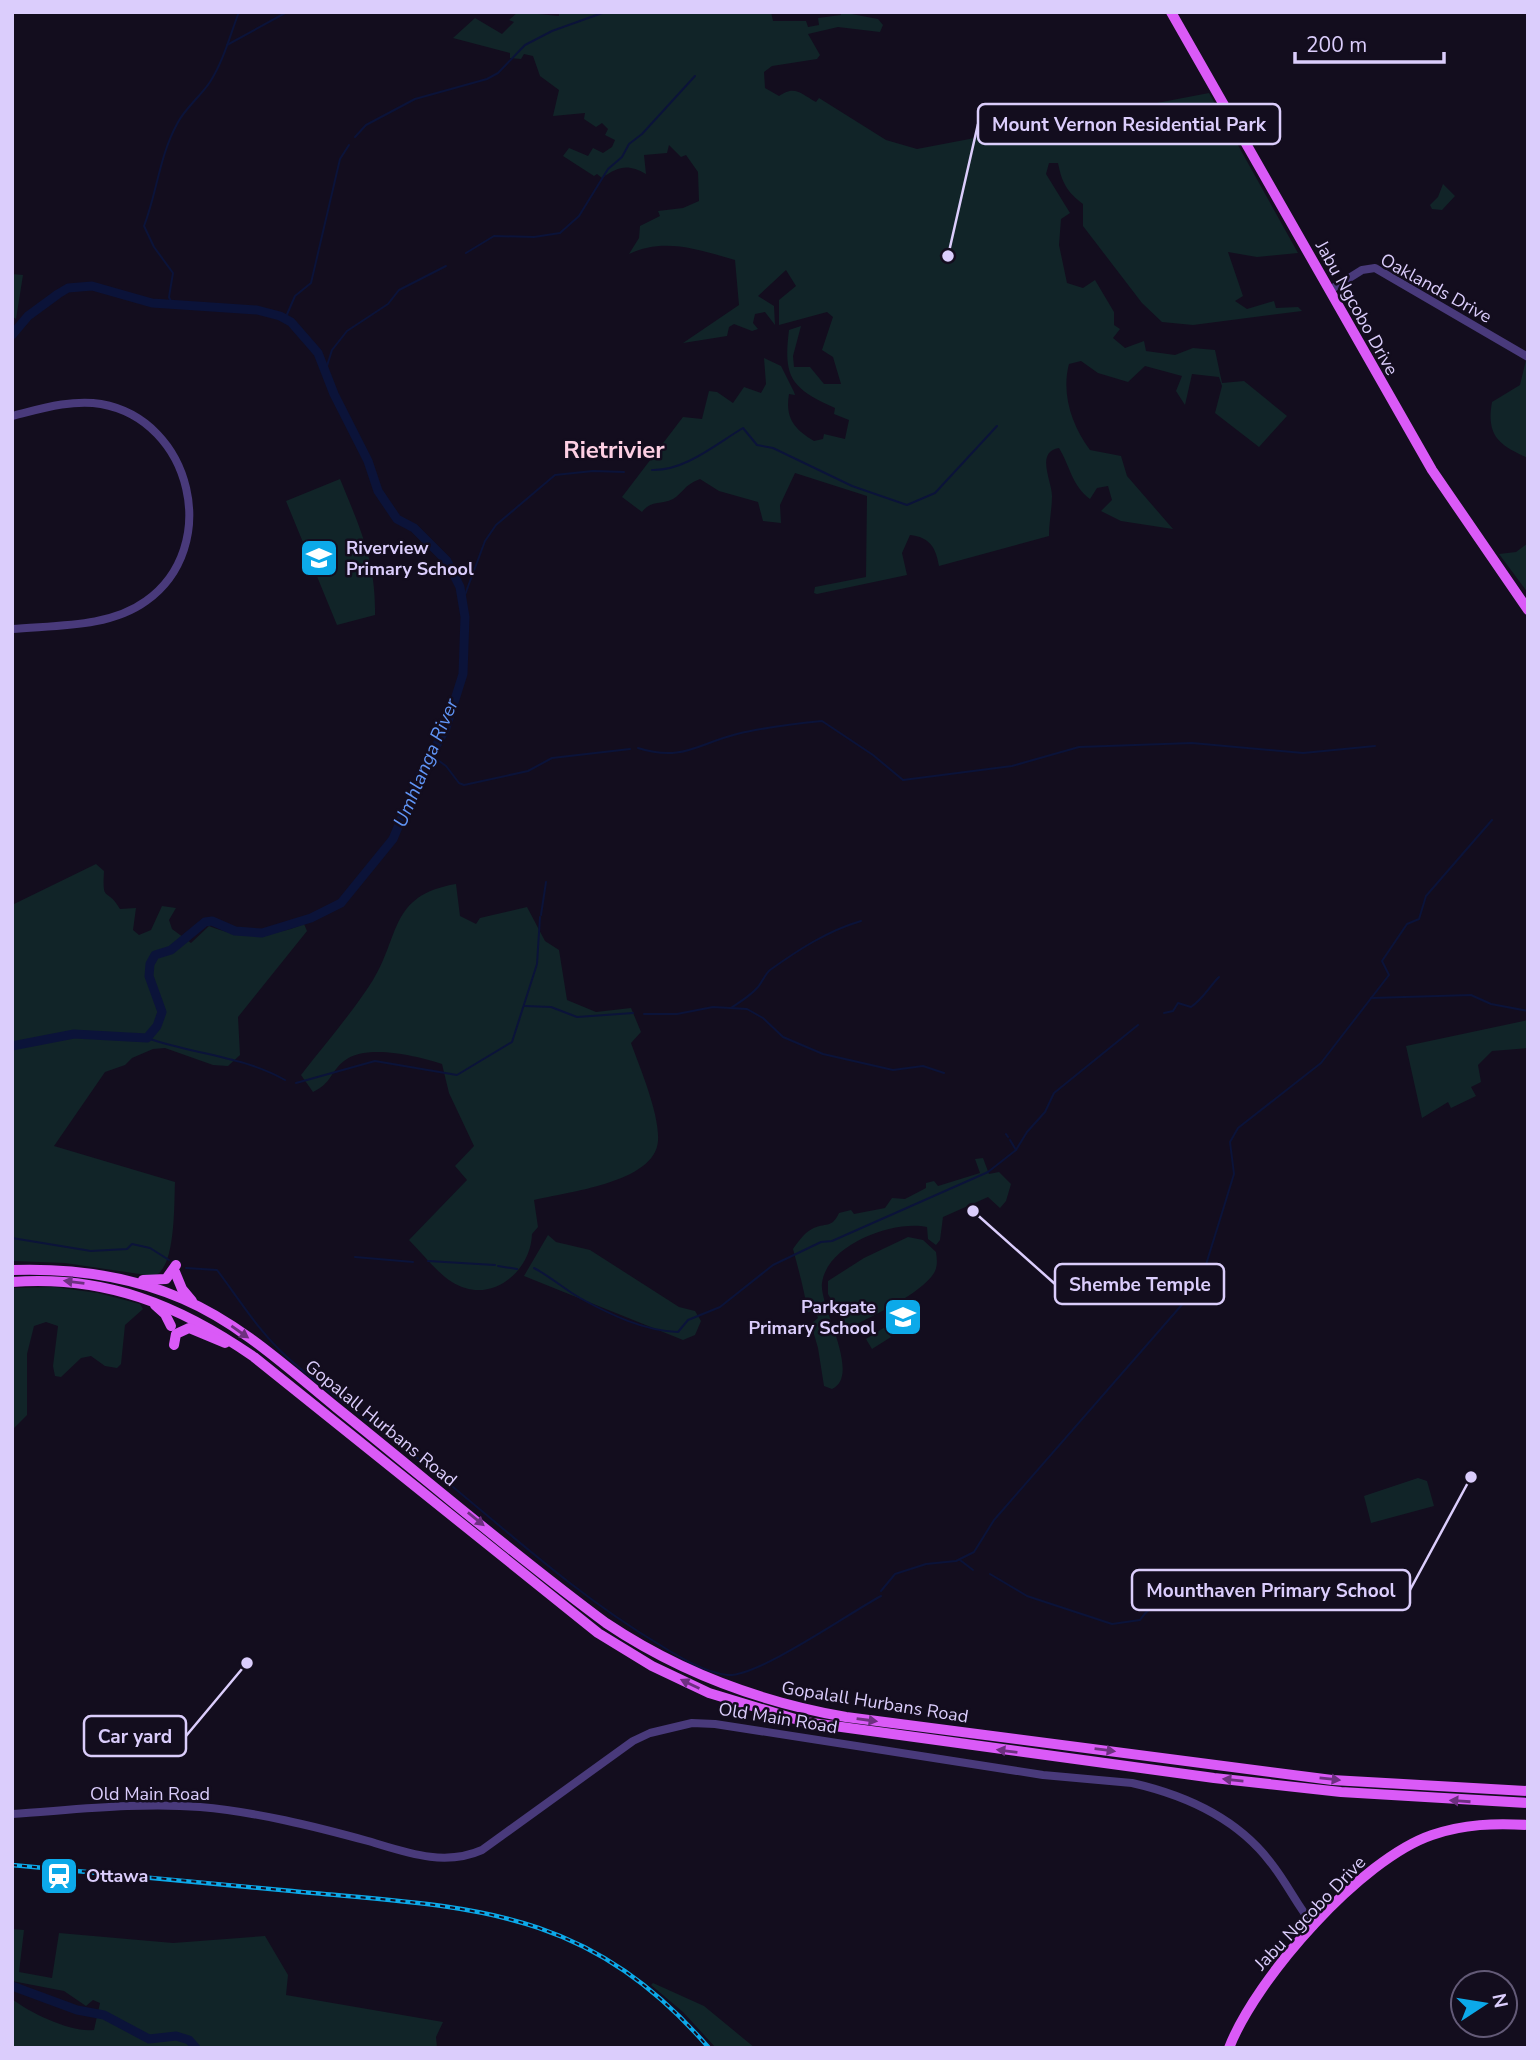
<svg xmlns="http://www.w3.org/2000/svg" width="1540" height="2060" viewBox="0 0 1540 2060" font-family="'Nunito Sans',sans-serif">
	<rect width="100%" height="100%" fill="#130d1e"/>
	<g fill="#112428">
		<path d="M 518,12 L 559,16 L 559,12 L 771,12 L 773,21 L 806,21 L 808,27 L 819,25 L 818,18 L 841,15 L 841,12 L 878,19 L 883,25 L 880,32 L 838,27 L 808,34 L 820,55 L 817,59 L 772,66 L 764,72 L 765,88 L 779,96 C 795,85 800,93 816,102 L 819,98 L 886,140 L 917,149 L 1209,93 L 1298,253 L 1257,257 L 1228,252 L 1243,296 L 1235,301 L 1247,309 L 1274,301 L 1276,308 L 1298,307 L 1302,311 L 1193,325 L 1162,322 L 1142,303 L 1083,226 L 1083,204 C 1067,192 1062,183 1058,163 L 1049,163 L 1046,174 L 1070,213 L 1061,219 L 1059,245 L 1067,283 L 1083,288 L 1095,280 L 1114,312 L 1114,325 L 1120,329 L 1113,338 L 1125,348 L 1144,341 L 1146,351 L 1175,355 L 1193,348 L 1215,350 L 1222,383 L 1244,381 L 1287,416 L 1259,447 L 1215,413 L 1222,386 L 1219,377 L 1192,374 L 1185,405 L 1176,391 L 1182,376 L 1145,366 L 1128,382 L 1098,373 L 1081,361 L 1069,364 C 1061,394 1072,426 1090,450 L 1121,456 L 1127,476 L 1173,529 L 1121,521 L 1101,511 L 1112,500 L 1108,486 L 1097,488 L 1090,499 C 1072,486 1070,466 1059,448 C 1035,452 1052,481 1052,496 C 1052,509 1049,522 1049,536 L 939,566 C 936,548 930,537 910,535 L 902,553 L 907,575 L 817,594 L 814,593 L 815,587 L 866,577 L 867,496 L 795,473 L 780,505 L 781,523 L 763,521 L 758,502 L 719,491 L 700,479 C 684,485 684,492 673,499 C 661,505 651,500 642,512 L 622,497 L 683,417 L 702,419 L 709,391 L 717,392 L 733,403 L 744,387 L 761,393 L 766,384 L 764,358 L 781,366 L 794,392 L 795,395 L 789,394 C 785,418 794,429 814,441 L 823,439 L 824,434 L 845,439 L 849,420 L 834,414 L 835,408 C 791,388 783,378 789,330 L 801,326 L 793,356 L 794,367 L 810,367 L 824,384 L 841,384 L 833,357 L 822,350 L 833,317 L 827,312 L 779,325 L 779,300 L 796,286 L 786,270 L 758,296 L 774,306 L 775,325 L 765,312 L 755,314 L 753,323 L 758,329 L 752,331 L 734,324 L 729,327 L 727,336 L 683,343 L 739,305 L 735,260 C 700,250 664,237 629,254 L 639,238 L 640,226 L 660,216 L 658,211 L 683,208 L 699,201 L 698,172 L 686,155 L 681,157 L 669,145 L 667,153 L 644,155 L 646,174 C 628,164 619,166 602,178 L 597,174 L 594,176 L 563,156 L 569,148 L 588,156 L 593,148 L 603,153 L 612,147 L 615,140 L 605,135 L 608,129 L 602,123 L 596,127 L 584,119 L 585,113 L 553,116 L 559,90 L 540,76 L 533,56 L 524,54 L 521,59 L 510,58 L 510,53 L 453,38 L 475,18 L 502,34 L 514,22 L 509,20 Z"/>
		<polygon points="1443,184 1455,196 1442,210 1432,209 1430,205 1438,197"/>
		<polygon points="12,274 23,275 16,319 12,316"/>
		<path d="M 1526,360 L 1528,361 L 1528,458 C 1499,445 1486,436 1492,402 L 1520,385 Z"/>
		<path d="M 340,479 C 360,528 376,561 375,615 L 337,625 L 286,501 Z"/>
		<polygon points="1528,543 1528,593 1499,554 1516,552"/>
		<path d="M 96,864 L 104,871 C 102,905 107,886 120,909 L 136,908 L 133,930 L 139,935 L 151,930 L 162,906 L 176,908 L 169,920 L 172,929 L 191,943 L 209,926 C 243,940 271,937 304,924 L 307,931 L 238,1017 L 240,1055 L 228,1066 L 213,1065 L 165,1048 L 153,1049 L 132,1058 L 125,1065 L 105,1072 L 54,1146 L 175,1182 C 174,1203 176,1272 153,1276 L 65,1263 L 12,1261 L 12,905 Z"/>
		<path d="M 456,884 L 460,916 L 476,924 L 480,918 L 527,907 L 545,941 L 559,950 L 567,1000 L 596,1012 L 631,1008 L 641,1032 L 631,1043 C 640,1068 660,1115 658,1141 C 655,1183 566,1192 534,1200 L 538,1227 L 532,1234 C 531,1272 490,1306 452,1282 C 436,1272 423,1254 409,1240 L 467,1180 L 455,1166 L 474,1146 L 449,1093 L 442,1064 C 418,1056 366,1043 344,1061 C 330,1072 332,1083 313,1092 L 301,1075 C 325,1044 352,1013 373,980 C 400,937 389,895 456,884 Z"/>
		<polygon points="1528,1020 1528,1048 1492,1051 1478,1065 1481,1082 1471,1087 1476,1096 1451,1108 1448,1102 1422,1118 1406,1046"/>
		<path d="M 983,1158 L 989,1174 L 999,1172 L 1011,1184 L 1006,1201 L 1000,1208 L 988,1197 L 943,1217 L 940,1240 L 936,1245 L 928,1239 L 927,1227 C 894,1220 827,1244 822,1283 C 819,1307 862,1375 832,1389 L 824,1386 L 818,1348 L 811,1324 L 818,1318 L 815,1310 L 808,1312 C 804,1290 799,1271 793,1249 C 798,1242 804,1233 812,1229 C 825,1222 832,1229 839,1213 L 851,1210 L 854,1214 L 885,1208 L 892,1198 L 905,1199 L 926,1188 L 926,1183 L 934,1181 L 938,1186 L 980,1173 L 975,1159 Z"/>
		<polygon points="548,1235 556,1242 590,1250 679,1307 695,1311 701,1321 695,1335 683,1340 524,1276"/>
		<path d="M 908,1237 L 923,1240 L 936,1252 C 937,1259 938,1266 934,1273 C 921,1294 873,1315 852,1327 L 846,1325 L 828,1294 L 828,1281 L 864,1258 Z"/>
		<polygon points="54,1287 98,1293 140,1304 143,1309 125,1325 121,1364 117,1368 105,1366 91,1356 81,1358 61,1377 55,1376 53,1366 58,1326 46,1322 34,1326 27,1354 27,1415 14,1428 12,1437 12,1288"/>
		<polygon points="885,1327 891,1337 872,1349 866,1339"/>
		<polygon points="1418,1478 1427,1481 1434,1506 1371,1523 1364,1496"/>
		<path d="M 12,1929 L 24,1930 L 19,1972 L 52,1978 L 59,1933 L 173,1943 L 265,1936 L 288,1975 L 286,1995 L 443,2022 L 436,2037 L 437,2048 L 12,2048 L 12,1999 C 30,2013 72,2033 94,2030 L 100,2003 L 93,2000 L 86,2006 L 64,1991 L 12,1981 Z"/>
		<polygon points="653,1983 704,2006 755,2048 716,2048 683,2012 651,1985"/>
	</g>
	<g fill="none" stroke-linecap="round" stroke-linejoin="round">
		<g stroke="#0b1339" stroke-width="2">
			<polyline points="227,45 287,12"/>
			<polyline points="355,137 366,125 415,99 487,79 498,73 525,45 552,31 605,12"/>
			<polyline points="466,253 494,236 534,237 560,233 579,216 608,169 622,157 629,144 642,134 695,76"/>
			<path d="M 172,304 L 169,297 L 173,273 L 154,247 L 144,226 C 157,193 159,157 177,124 C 185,108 200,97 210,82 C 224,60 230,35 239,12"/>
			<polyline points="285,319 295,296 311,283 340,159 349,145"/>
			<polyline points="326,369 332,350 347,331 388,304 399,290 446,266"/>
			<path d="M 652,470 C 685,471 716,444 743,428 L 757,445 L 773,448 L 852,486 L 907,505 L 935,493 L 997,426"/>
			<polyline points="463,600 485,541 496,525 555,475 593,471 624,472"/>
			<path d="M 638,748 C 682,762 697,744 737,734 C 765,727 793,724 822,721 L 873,755 L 903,780 L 1012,766 L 1079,747 L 1192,743 L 1303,753 L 1375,746"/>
			<polyline points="431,755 446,766 459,783 464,785 528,771 552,758 630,749"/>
			<polyline points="541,915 546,882"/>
			<polyline points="1371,998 1471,995 1491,1004 1528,1011"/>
			<polyline points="525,1006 551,1007 577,1017 633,1013"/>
			<path d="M 731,1008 C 740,1002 750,996 757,988 C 762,983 765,974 770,970 C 798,950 827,931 861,921"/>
			<path d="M 1164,1013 L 1173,1011 L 1178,1003 L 1191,1007 C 1203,999 1209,987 1219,977"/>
			<polyline points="644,1014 677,1014 713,1007 747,1009 763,1018 783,1037 823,1054 893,1070 923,1066 944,1073"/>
			<path d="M 147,1038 C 192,1054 243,1056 285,1080"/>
			<polyline points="296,1083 375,1061 457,1075 512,1042 537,964 540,917"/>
			<polyline points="1006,1134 1008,1137"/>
			<polyline points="1010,1140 1016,1150"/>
			<polyline points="12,1238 91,1251 127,1249 132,1244 150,1248 169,1260"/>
			<polyline points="355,1257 413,1262"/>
			<polyline points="428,1261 495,1265"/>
			<polyline points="498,1266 517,1269"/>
			<path d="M 186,1268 L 217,1270 C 239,1299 259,1332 287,1357 C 329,1395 380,1428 425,1464 C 502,1526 574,1594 660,1645 C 679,1657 704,1672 727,1675 C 757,1678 849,1613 881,1596"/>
			<path d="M 534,1268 C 551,1277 564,1289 580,1298 C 609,1314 644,1331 678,1332 L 688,1320 L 720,1307 L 773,1265 L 821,1242 L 832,1241 L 988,1172 L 1016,1150 L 1027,1132 L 1045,1112 L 1054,1093 L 1138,1025"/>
			<polyline points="960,1560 973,1570"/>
			<path d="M 990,1574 L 1027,1596 L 1112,1624 L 1140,1620 C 1152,1601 1179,1592 1201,1593"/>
			<polyline points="881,1591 895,1574 926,1564 956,1561 974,1552 994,1520 1200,1284 1234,1174 1230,1142 1238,1128 1321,1063 1389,975 1382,961 1407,924 1419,919 1426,896 1492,820"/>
		</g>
		<g stroke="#0b1339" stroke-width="9">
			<polyline points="12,335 28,316 58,294 68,288 92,286 152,303 257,310 280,316 291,322 318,353 334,394 368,461 378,491 397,519 414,528 447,561 460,587 465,617 463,674 446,728 419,777 393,839 341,903 311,918 262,933 235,931 212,921 205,922 171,950 155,955 150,964 149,976 162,1012 157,1026 147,1038 74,1034 12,1046"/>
			<polyline points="12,1986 77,2010 104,2015 149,2039 176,2036 189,2040 196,2048"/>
		</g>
		<g stroke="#493a7b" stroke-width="8">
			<polyline points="1330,290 1362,270 1375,268 1528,357"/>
			<path d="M 12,416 C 40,409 72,399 101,404 C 192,420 222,547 146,601 C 109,628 55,625 12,629"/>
			<path d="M 12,1814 C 73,1810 139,1802 200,1807 C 257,1812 313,1826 368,1841 C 405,1852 444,1867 482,1850 L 633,1741 L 650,1733 L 692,1723 L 715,1724 L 1043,1775 L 1132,1783 C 1185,1795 1238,1819 1271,1863 C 1287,1883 1298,1907 1314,1926"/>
		</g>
		<g stroke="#da5af7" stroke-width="10">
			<polyline points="1171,12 1432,470 1528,610"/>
			<path d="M 12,1270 C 72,1268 128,1275 183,1299 C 241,1324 289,1369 337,1408 C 427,1480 514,1555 606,1623 C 679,1672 760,1702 846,1717 L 1332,1780 L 1528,1791"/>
			<polyline points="175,1272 182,1289 192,1301"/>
			<polyline points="143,1280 166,1279 176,1265"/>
			<path d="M 12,1282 C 105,1275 179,1305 254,1357 L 598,1633 L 652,1666 L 709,1693 L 805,1722 L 1214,1778 L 1341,1792 L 1528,1803"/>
			<polyline points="155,1305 165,1314 171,1326"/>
			<polyline points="174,1345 176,1334 189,1328 225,1343"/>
			<path d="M 1229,2048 C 1256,1978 1361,1859 1432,1835 C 1464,1824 1495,1823 1528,1825"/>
		</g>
		<defs>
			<path id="rail" d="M 12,1865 C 106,1873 199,1882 292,1891 C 467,1908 584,1904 709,2048"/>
		</defs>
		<use href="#rail" stroke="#0ca9e9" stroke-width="4.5"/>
		<use href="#rail" stroke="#130d1e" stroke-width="2" stroke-dasharray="5" stroke-linecap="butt"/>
	</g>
	<defs><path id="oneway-solid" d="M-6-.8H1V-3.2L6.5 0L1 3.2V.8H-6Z" transform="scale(1.75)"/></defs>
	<g fill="#6d3080">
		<use href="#oneway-solid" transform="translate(74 1282) rotate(-173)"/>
		<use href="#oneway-solid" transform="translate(240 1332) rotate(35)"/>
		<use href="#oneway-solid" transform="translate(476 1519) rotate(39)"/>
		<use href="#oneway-solid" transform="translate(690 1684) rotate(-154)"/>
		<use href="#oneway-solid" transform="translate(867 1720) rotate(8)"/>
		<use href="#oneway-solid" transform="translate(1105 1750) rotate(7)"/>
		<use href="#oneway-solid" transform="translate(1007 1751) rotate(-173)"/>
		<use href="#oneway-solid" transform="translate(1330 1779) rotate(6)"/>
		<use href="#oneway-solid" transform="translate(1233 1780) rotate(-174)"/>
		<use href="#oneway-solid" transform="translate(1460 1801) rotate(-176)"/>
	</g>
	<defs>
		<symbol id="school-square" viewBox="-11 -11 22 22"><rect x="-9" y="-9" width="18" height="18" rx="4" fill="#0ca9e9" stroke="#130d1e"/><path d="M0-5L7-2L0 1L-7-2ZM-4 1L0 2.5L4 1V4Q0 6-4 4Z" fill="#fff"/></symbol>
		<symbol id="station-square" viewBox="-11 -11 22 22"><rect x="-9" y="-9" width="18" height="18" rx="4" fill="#0ca9e9" stroke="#130d1e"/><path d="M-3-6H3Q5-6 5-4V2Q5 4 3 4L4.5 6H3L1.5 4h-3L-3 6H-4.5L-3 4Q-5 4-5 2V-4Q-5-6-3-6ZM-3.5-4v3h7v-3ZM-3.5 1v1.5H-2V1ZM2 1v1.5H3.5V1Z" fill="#fff"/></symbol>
	</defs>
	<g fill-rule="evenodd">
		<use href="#school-square" x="297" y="536" width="44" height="44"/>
		<use href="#school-square" x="881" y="1295" width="44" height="44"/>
		<use href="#station-square" x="37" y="1854" width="44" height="44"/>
	</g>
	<g text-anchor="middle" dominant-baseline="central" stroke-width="5" stroke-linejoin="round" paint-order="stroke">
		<g font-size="18" fill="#dbcdfc" stroke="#130d1e">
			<text transform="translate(1436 288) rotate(29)">Oaklands Drive</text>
			<text transform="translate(1357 308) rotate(61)">Jabu Ngcobo Drive</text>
			<text transform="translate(381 1423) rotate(39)">Gopalall Hurbans Road</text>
			<text transform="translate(875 1702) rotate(9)">Gopalall Hurbans Road</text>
			<text transform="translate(778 1718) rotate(9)">Old Main Road</text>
			<text x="150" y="1794">Old Main Road</text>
			<text transform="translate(1310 1913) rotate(-46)">Jabu Ngcobo Drive</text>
		</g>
		<g font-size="18" font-weight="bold" fill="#dbcdfc" stroke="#130d1e" text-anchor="start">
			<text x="346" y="548">Riverview<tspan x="346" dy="21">Primary School</tspan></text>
			<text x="876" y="1307" text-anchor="end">Parkgate<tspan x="876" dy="21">Primary School</tspan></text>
			<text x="86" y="1876">Ottawa</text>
		</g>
		<g font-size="19" font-style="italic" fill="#6095f7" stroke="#130d1e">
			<text transform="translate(426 763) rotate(-67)">Umhlanga River</text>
		</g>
		<g font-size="24" font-weight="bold" fill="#fdcfe3" stroke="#130d1e">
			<text x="614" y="450">Rietrivier</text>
		</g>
	</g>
	<path fill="none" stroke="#dbcdfc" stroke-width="2.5" d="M948 256L978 124M973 1211L1055 1284M1471 1477L1410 1590M247 1663L186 1736"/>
	<g fill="#dbcdfc" stroke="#130d1e" stroke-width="2.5">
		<circle cx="948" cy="256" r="7"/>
		<circle cx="973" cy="1211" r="7"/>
		<circle cx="1471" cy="1477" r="7"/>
		<circle cx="247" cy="1663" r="7"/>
	</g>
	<g fill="#130d1e" stroke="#dbcdfc" stroke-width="2.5">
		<rect x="978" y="104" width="302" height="40" rx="7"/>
		<rect x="1055" y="1264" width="169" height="40" rx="7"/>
		<rect x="1132" y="1570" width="278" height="40" rx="7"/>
		<rect x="84" y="1716" width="102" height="40" rx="7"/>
	</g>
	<g font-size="19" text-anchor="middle" font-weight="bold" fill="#dbcdfc">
		<text x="1129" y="131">Mount Vernon Residential Park</text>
		<text x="1140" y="1291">Shembe Temple</text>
		<text x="1271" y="1597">Mounthaven Primary School</text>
		<text x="135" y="1743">Car yard</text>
	</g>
	<rect width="1540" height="2060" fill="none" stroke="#dbcdfc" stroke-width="28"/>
	<g transform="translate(1484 2004) rotate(78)"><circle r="33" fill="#130d1e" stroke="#635a77" stroke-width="2"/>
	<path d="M0-5L12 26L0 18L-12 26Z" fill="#0ca9e9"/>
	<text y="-10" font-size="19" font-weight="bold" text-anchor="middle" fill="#dbcdfc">N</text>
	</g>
	<path d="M1295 52v10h149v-10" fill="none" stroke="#dbcdfc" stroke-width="3.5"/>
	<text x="1306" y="52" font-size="21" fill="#dbcdfc" stroke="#130d1e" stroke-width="5" paint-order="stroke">200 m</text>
</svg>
